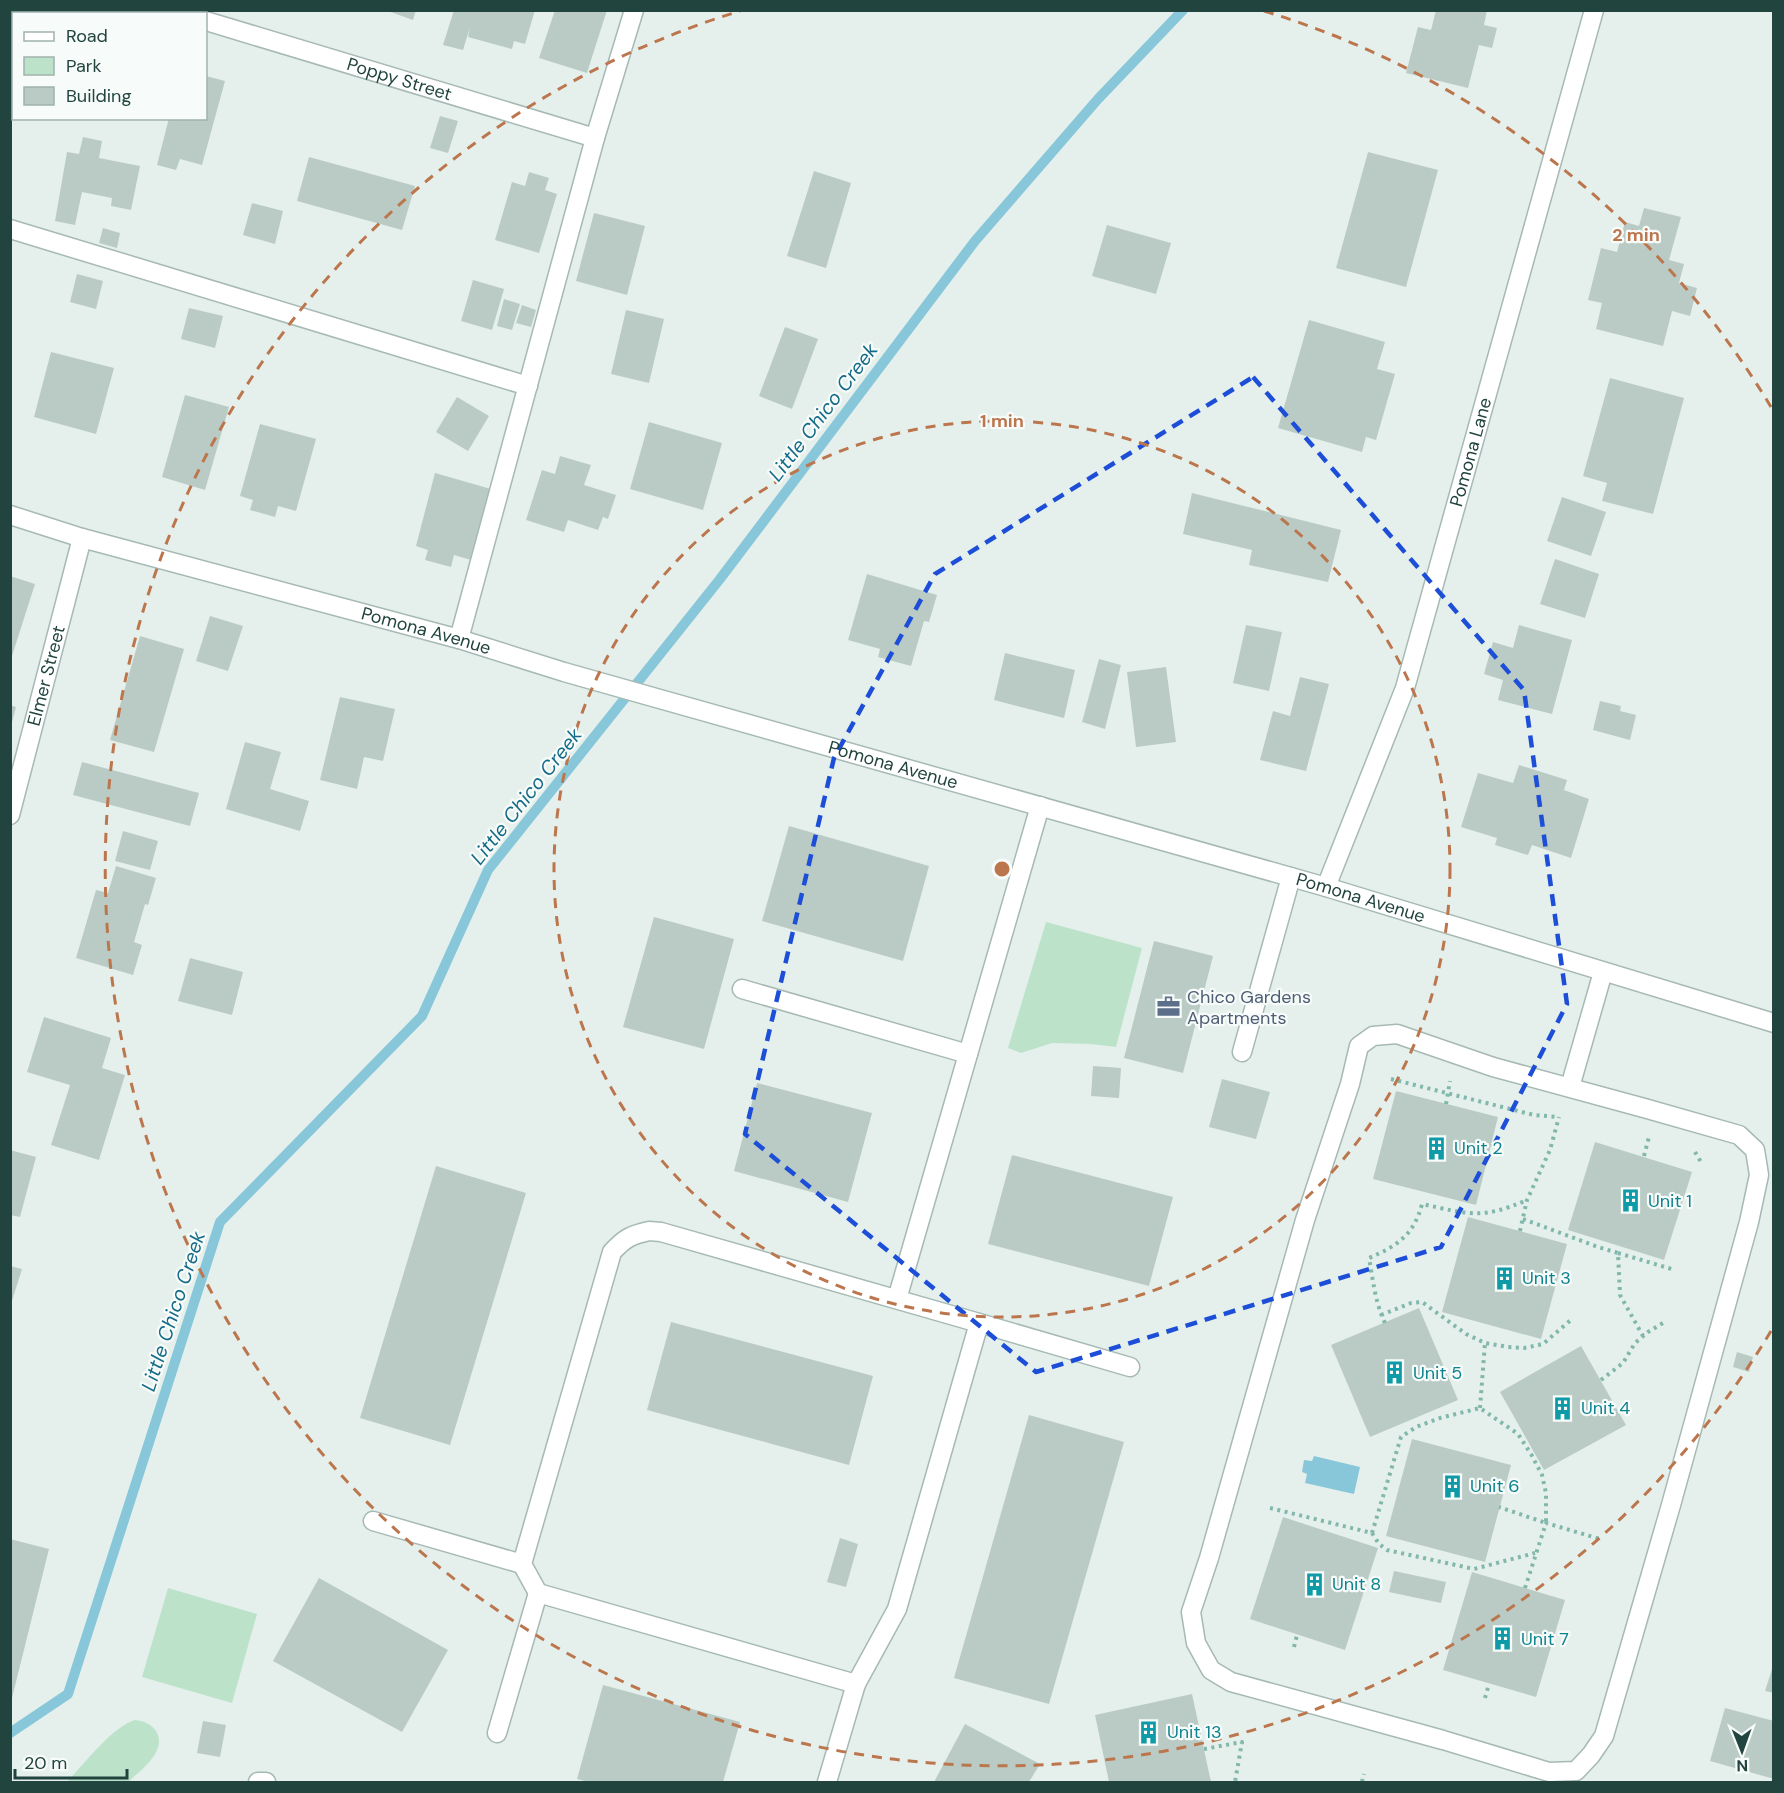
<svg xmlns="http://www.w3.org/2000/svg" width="1784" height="1793" viewBox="0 0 1784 1793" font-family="'DM Sans',sans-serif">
	<rect width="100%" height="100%" fill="#e5f0ec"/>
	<g fill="#bce3ca">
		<polygon points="1046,922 1142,948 1116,1047 1091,1044 1052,1043 1021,1053 1008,1048"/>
		<polygon points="168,1588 257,1614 232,1703 142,1677"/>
		<path d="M 135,1720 C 144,1721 151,1724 156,1731 C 168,1751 140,1771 128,1782 L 67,1782 C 83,1765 113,1726 135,1720 Z"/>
	</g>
	<polygon fill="#88c7da" points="1314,1456 1360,1467 1354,1494 1305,1483 1307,1474 1302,1472 1304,1460 1312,1461"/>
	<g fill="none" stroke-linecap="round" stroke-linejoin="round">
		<polyline stroke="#88c7da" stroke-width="10" points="10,1733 68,1694 220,1222 422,1016 488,870 720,579 975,241 1098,99 1183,10"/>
	</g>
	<g fill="#bacbc5">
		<polygon points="385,10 416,10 413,20"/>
		<polygon points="454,10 535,10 525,44 514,41 512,49 468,37 470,27 463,50 443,45"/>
		<polygon points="555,10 607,10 587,73 539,58"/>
		<polygon points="1436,10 1487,10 1484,25 1497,28 1492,48 1479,45 1468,88 1406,73 1418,27 1431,30"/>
		<polygon points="13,59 14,59 14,85 10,84 10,67"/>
		<polygon points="206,76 225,81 202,165 180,159 176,170 157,165 169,118 206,118"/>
		<polygon points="440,116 458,121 448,153 430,148"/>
		<polygon points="83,137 102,141 99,158 140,166 131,210 111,206 112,198 82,192 75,225 55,221 67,152 79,154"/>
		<polygon points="1368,152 1438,170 1406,287 1336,268"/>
		<polygon points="309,157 415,186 402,230 297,201"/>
		<polygon points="814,171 851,183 826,268 787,256"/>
		<polygon points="529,172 549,178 545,190 557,194 539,253 495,240 512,182 525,186"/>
		<polygon points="252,203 283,211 275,244 243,235"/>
		<polygon points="1644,208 1681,217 1669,260 1684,264 1679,283 1697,288 1690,316 1672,311 1663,346 1596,329 1602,303 1588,300 1601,248 1617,252 1625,222 1639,226"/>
		<polygon points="594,213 645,226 627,295 576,281"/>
		<polygon points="1107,225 1171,243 1156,294 1092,276"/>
		<polygon points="103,228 120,233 117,248 99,243"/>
		<polygon points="77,274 103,281 96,309 70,302"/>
		<polygon points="473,280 504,289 492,330 461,321"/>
		<polygon points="504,299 520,304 512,330 497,326"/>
		<polygon points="522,305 536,310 531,327 516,323"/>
		<polygon points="189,308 223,316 215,348 181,339"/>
		<polygon points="626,310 664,319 649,383 611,374"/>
		<polygon points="1309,320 1385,342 1377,369 1395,374 1376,440 1366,437 1362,452 1278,428"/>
		<polygon points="785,327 818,339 792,409 759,396"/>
		<polygon points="51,352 114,368 96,434 34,417"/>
		<polygon points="1610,378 1684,398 1653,514 1602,501 1607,483 1583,476"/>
		<polygon points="185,395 229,407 205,490 162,477"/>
		<polygon points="457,397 489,416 468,451 436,432"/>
		<polygon points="649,422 722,443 703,510 630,489"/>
		<polygon points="260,424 316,439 296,511 278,506 275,517 250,510 253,500 240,496"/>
		<polygon points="560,456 591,465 584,485 616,495 608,519 603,517 598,530 568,520 564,532 526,520 542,470 555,474"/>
		<polygon points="435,473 491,489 471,560 454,555 451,567 425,560 428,550 416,546"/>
		<polygon points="1192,493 1341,530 1328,582 1249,565 1252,550 1183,534"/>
		<polygon points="1562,497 1606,512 1591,556 1547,541"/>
		<polygon points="1555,559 1599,574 1585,618 1540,604"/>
		<polygon points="867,574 937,595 929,622 924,621 911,666 878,657 880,649 848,640"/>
		<polygon points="10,576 35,584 11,659 10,659"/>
		<polygon points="210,616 243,626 228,671 196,661"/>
		<polygon points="1246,625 1282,632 1269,691 1233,683"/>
		<polygon points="1519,625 1572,640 1552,714 1498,700 1503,680 1484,674 1493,642 1513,648"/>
		<polygon points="140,636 184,649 154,752 110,740"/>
		<polygon points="1005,653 1075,670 1064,718 994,700"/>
		<polygon points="1099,659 1121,665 1105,729 1082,722"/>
		<polygon points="1166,667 1176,742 1136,747 1127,672"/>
		<polygon points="1300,677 1329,684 1306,771 1260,760 1273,711 1290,716"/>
		<polygon points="340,697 395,709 383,761 364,757 357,789 320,780"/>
		<polygon points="1600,701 1621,706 1620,711 1636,715 1630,740 1593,730"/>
		<polygon points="10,705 16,707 11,726 10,726"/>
		<polygon points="245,742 281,752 270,789 309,801 300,831 226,809"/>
		<polygon points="82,762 199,793 190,826 73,795"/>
		<polygon points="1519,765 1567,780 1564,790 1589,799 1571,858 1532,845 1528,855 1495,845 1497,838 1461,827 1478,773 1513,783"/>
		<polygon points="789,826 929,866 903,961 762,921"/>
		<polygon points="123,831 158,841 150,870 115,861"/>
		<polygon points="116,866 156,878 148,905 145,904 134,942 142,945 133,975 76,958 96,890 108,893"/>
		<polygon points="654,917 734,939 704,1049 623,1027"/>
		<polygon points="1154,941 1213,956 1183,1073 1124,1058"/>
		<polygon points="190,958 243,972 232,1015 178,1001"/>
		<polygon points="44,1017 111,1038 102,1068 125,1075 99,1160 51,1145 70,1085 27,1072"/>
		<polygon points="1093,1066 1121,1068 1119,1098 1091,1096"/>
		<polygon points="1222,1079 1270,1092 1256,1139 1209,1127"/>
		<polygon points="757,1083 872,1113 848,1202 734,1171"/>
		<polygon points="1396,1091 1498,1117 1476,1205 1373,1179"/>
		<polygon points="1595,1142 1692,1172 1664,1260 1568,1230"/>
		<polygon points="10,1150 36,1157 20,1217 10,1215"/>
		<polygon points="1012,1155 1173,1197 1149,1286 988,1244"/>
		<polygon points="436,1166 526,1193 450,1445 360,1418"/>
		<polygon points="1468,1217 1567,1244 1541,1339 1442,1312"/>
		<polygon points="10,1266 22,1269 11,1304 10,1304"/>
		<polygon points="1419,1308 1458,1400 1370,1437 1331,1345"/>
		<polygon points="671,1322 873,1376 849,1465 647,1410"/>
		<polygon points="1581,1346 1626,1425 1544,1470 1500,1392"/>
		<polygon points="1737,1352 1753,1357 1749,1372 1733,1367"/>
		<polygon points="1029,1415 1124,1442 1049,1704 954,1678"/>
		<polygon points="1412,1439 1511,1465 1485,1562 1386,1536"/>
		<polygon points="1283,1517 1378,1548 1345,1650 1250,1619"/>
		<polygon points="840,1538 858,1544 846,1587 827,1582"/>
		<polygon points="10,1539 49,1549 11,1702 10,1701"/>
		<polygon points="1394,1571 1446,1582 1441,1603 1389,1592"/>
		<polygon points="1472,1572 1565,1600 1536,1697 1443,1670"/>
		<polygon points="319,1578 448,1650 402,1732 273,1661"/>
		<polygon points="1773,1666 1774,1666 1774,1693 1765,1691"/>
		<polygon points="603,1685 740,1722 723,1782 589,1782 577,1779"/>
		<polygon points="1192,1694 1211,1782 1109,1782 1095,1715"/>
		<polygon points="1725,1708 1774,1721 1774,1779 1710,1761"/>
		<polygon points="203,1721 226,1725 220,1757 197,1753"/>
		<polygon points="965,1724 1040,1764 1029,1782 934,1782"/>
	</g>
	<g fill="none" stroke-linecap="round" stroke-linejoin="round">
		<defs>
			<g id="lane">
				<polyline points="742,989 968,1054"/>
				<polygon points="1397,1034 1493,1067 1644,1108 1739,1135 1755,1150 1759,1175 1749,1222 1671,1505 1604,1736 1591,1755 1576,1771 1549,1772 1443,1740 1231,1682 1211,1670 1196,1643 1191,1612 1209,1558 1305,1220 1350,1084 1359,1046 1373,1036"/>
				<polyline points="1242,1052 1291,877"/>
				<polyline points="1570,1087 1603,972"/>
				<path d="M 649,1231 L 661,1232 L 979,1323 L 897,1609 L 856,1684 L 538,1593 L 522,1564 L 612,1252 C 625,1238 631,1235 649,1231 Z"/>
				<polyline points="897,1299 1040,806"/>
				<polyline points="979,1323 1130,1367"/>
				<polyline points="373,1521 522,1564"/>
				<polyline points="497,1733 538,1593"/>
				<polyline points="258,1782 266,1782"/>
				<polyline points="827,1782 856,1684"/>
			</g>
			<g id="street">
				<polyline points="170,10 180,14"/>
				<path id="s1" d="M 206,21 L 595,138"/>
				<polyline points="10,229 528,386"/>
				<path id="s2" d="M 10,515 L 82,538 L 459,639 L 564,672 L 1326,887 L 1774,1023"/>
				<polyline points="459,639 595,138 634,10"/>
				<path id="s3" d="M 10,815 L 82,538"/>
				<path id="s4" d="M 1326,887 L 1405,688 L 1594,10"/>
			</g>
		</defs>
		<use href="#lane" stroke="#a6b9b4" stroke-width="21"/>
		<use href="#street" stroke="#a6b9b4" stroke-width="21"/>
		<g stroke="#82b7ab" stroke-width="4" stroke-dasharray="3 4.5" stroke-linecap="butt">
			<polyline points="1391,1079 1534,1115 1558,1117"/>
			<polyline points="1446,1104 1450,1081"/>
			<polyline points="1695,1152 1701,1162"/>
			<polyline points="1644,1156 1649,1137"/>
			<polyline points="1523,1219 1598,1247 1618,1253 1620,1295 1643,1336"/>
			<polyline points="1520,1231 1527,1200 1550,1150 1559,1117"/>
			<polyline points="1618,1253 1675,1270"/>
			<polyline points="1381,1315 1411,1303 1422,1302 1466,1334 1485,1343 1508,1347 1524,1348 1543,1344 1572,1319"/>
			<path d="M 1385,1323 C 1375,1302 1373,1280 1369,1258 C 1397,1246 1414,1235 1422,1204 C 1469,1214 1481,1220 1527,1200"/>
			<polyline points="1601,1380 1623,1363 1635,1343 1648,1332 1663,1323"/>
			<polyline points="1480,1408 1485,1343"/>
			<polyline points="1270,1508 1372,1533 1379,1544 1387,1550 1474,1569 1535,1553"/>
			<polyline points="1372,1533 1401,1437 1416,1427 1440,1418 1480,1408 1518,1434 1531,1454 1542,1475 1546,1493 1546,1523 1499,1507"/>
			<polyline points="1525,1588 1546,1523 1600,1539"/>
			<polyline points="1294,1647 1297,1635"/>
			<polyline points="1485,1698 1489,1684"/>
			<polyline points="1204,1749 1242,1742 1235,1782"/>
			<polyline points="1362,1782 1364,1774"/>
		</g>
		<use href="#lane" stroke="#fff" stroke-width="18"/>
		<use href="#street" stroke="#fff" stroke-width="18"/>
	</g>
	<path fill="none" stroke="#1d4ed8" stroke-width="4.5" stroke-dasharray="12 8" stroke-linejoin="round" d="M 1253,377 L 1524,690 L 1567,1004 L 1441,1247 L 1036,1372 L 745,1134 L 834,758 L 935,574 Z"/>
	<g fill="none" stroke="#bc764d" stroke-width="3" stroke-dasharray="10 8">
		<circle cx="1002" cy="869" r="448"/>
		<path d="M1771 1331A897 897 0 1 1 740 11M1264 11A897 897 0 0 1 1771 407"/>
	</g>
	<defs>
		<symbol id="office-bare" viewBox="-9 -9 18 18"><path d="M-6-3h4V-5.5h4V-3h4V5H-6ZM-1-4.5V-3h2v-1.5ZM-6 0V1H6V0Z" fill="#5c6f8a" stroke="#f7fbf9" stroke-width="2.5" paint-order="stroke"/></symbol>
		<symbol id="building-bare" viewBox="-9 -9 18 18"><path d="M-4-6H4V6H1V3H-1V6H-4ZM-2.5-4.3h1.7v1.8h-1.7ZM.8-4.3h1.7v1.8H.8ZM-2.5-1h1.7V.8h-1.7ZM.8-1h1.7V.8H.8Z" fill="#0f9aa8" stroke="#f7fbf9" stroke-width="2.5" paint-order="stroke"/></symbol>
	</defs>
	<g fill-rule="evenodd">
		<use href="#office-bare" x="1152" y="990" width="33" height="33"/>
		<use href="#building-bare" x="1420" y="1132" width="33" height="33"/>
		<use href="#building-bare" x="1614" y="1184" width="33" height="33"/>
		<use href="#building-bare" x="1488" y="1262" width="33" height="33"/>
		<use href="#building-bare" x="1378" y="1356" width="33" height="33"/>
		<use href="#building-bare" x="1546" y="1392" width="33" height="33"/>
		<use href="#building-bare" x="1436" y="1470" width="33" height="33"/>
		<use href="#building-bare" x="1298" y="1568" width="33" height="33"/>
		<use href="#building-bare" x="1486" y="1622" width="33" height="33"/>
		<use href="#building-bare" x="1132" y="1716" width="33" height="33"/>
	</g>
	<g text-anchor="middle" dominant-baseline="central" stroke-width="4.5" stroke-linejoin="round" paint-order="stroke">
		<g font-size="18" fill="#21443e" stroke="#f7fbf9">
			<text stroke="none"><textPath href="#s1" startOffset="202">Poppy Street</textPath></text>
			<text stroke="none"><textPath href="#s4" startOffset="459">Pomona Lane</textPath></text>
			<text stroke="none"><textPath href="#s2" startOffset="432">Pomona Avenue</textPath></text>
			<text stroke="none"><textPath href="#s3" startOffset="144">Elmer Street</textPath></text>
			<text stroke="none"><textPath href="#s2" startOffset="918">Pomona Avenue</textPath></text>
			<text stroke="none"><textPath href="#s2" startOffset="1404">Pomona Avenue</textPath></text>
		</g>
		<g font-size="18" fill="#4e5e75" stroke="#f7fbf9" text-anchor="start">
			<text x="1187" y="997">Chico Gardens<tspan x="1187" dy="21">Apartments</tspan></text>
		</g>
		<g font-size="18" fill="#0d838f" stroke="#f7fbf9" text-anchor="start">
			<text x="1454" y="1148">Unit 2</text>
			<text x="1648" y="1201">Unit 1</text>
			<text x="1522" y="1278">Unit 3</text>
			<text x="1413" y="1373">Unit 5</text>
			<text x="1581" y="1408">Unit 4</text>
			<text x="1470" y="1486">Unit 6</text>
			<text x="1332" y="1584">Unit 8</text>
			<text x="1521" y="1639">Unit 7</text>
			<text x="1167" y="1732">Unit 13</text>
		</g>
		<g font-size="20" font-style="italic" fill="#146b88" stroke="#f7fbf9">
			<text transform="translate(823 412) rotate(-53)">Little Chico Creek</text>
			<text transform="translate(526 796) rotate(-52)">Little Chico Creek</text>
			<text transform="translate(173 1311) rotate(-72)">Little Chico Creek</text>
		</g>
	</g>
	<circle cx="1002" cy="869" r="9" fill="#bc764d" stroke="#f7fbf9" stroke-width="3"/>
	<g font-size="18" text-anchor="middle" font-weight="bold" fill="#bc764d" stroke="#f7fbf9" stroke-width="4.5" stroke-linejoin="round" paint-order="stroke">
		<text x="1636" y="241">2 min</text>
		<text x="1002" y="427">1 min</text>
	</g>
	<rect width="1784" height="1793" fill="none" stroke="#21443e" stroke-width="24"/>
	<rect x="12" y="12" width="195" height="108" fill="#f7fbf9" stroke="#a1b2ae" stroke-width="1.5"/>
	<rect x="24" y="32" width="30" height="9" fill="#ffffff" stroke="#a1b2ae" stroke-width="1.5"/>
	<text x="66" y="42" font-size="18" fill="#21443e">Road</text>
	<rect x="24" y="57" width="30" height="18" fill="#bce3ca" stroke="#a1b2ae" stroke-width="1.5"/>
	<text x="66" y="72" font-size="18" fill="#21443e">Park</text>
	<rect x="24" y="87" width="30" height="18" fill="#bacbc5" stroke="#a1b2ae" stroke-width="1.5"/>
	<text x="66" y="102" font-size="18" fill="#21443e">Building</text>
	<g transform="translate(1742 1751) rotate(179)" stroke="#f7fbf9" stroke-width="4.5" paint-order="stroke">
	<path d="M0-4.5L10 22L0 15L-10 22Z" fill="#21443e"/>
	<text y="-9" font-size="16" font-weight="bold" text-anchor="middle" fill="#21443e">N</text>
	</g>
	<path d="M15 1769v9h112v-9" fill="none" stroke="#21443e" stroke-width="3"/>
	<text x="24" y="1769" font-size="18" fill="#21443e" stroke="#f7fbf9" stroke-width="4.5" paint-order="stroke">20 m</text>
</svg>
